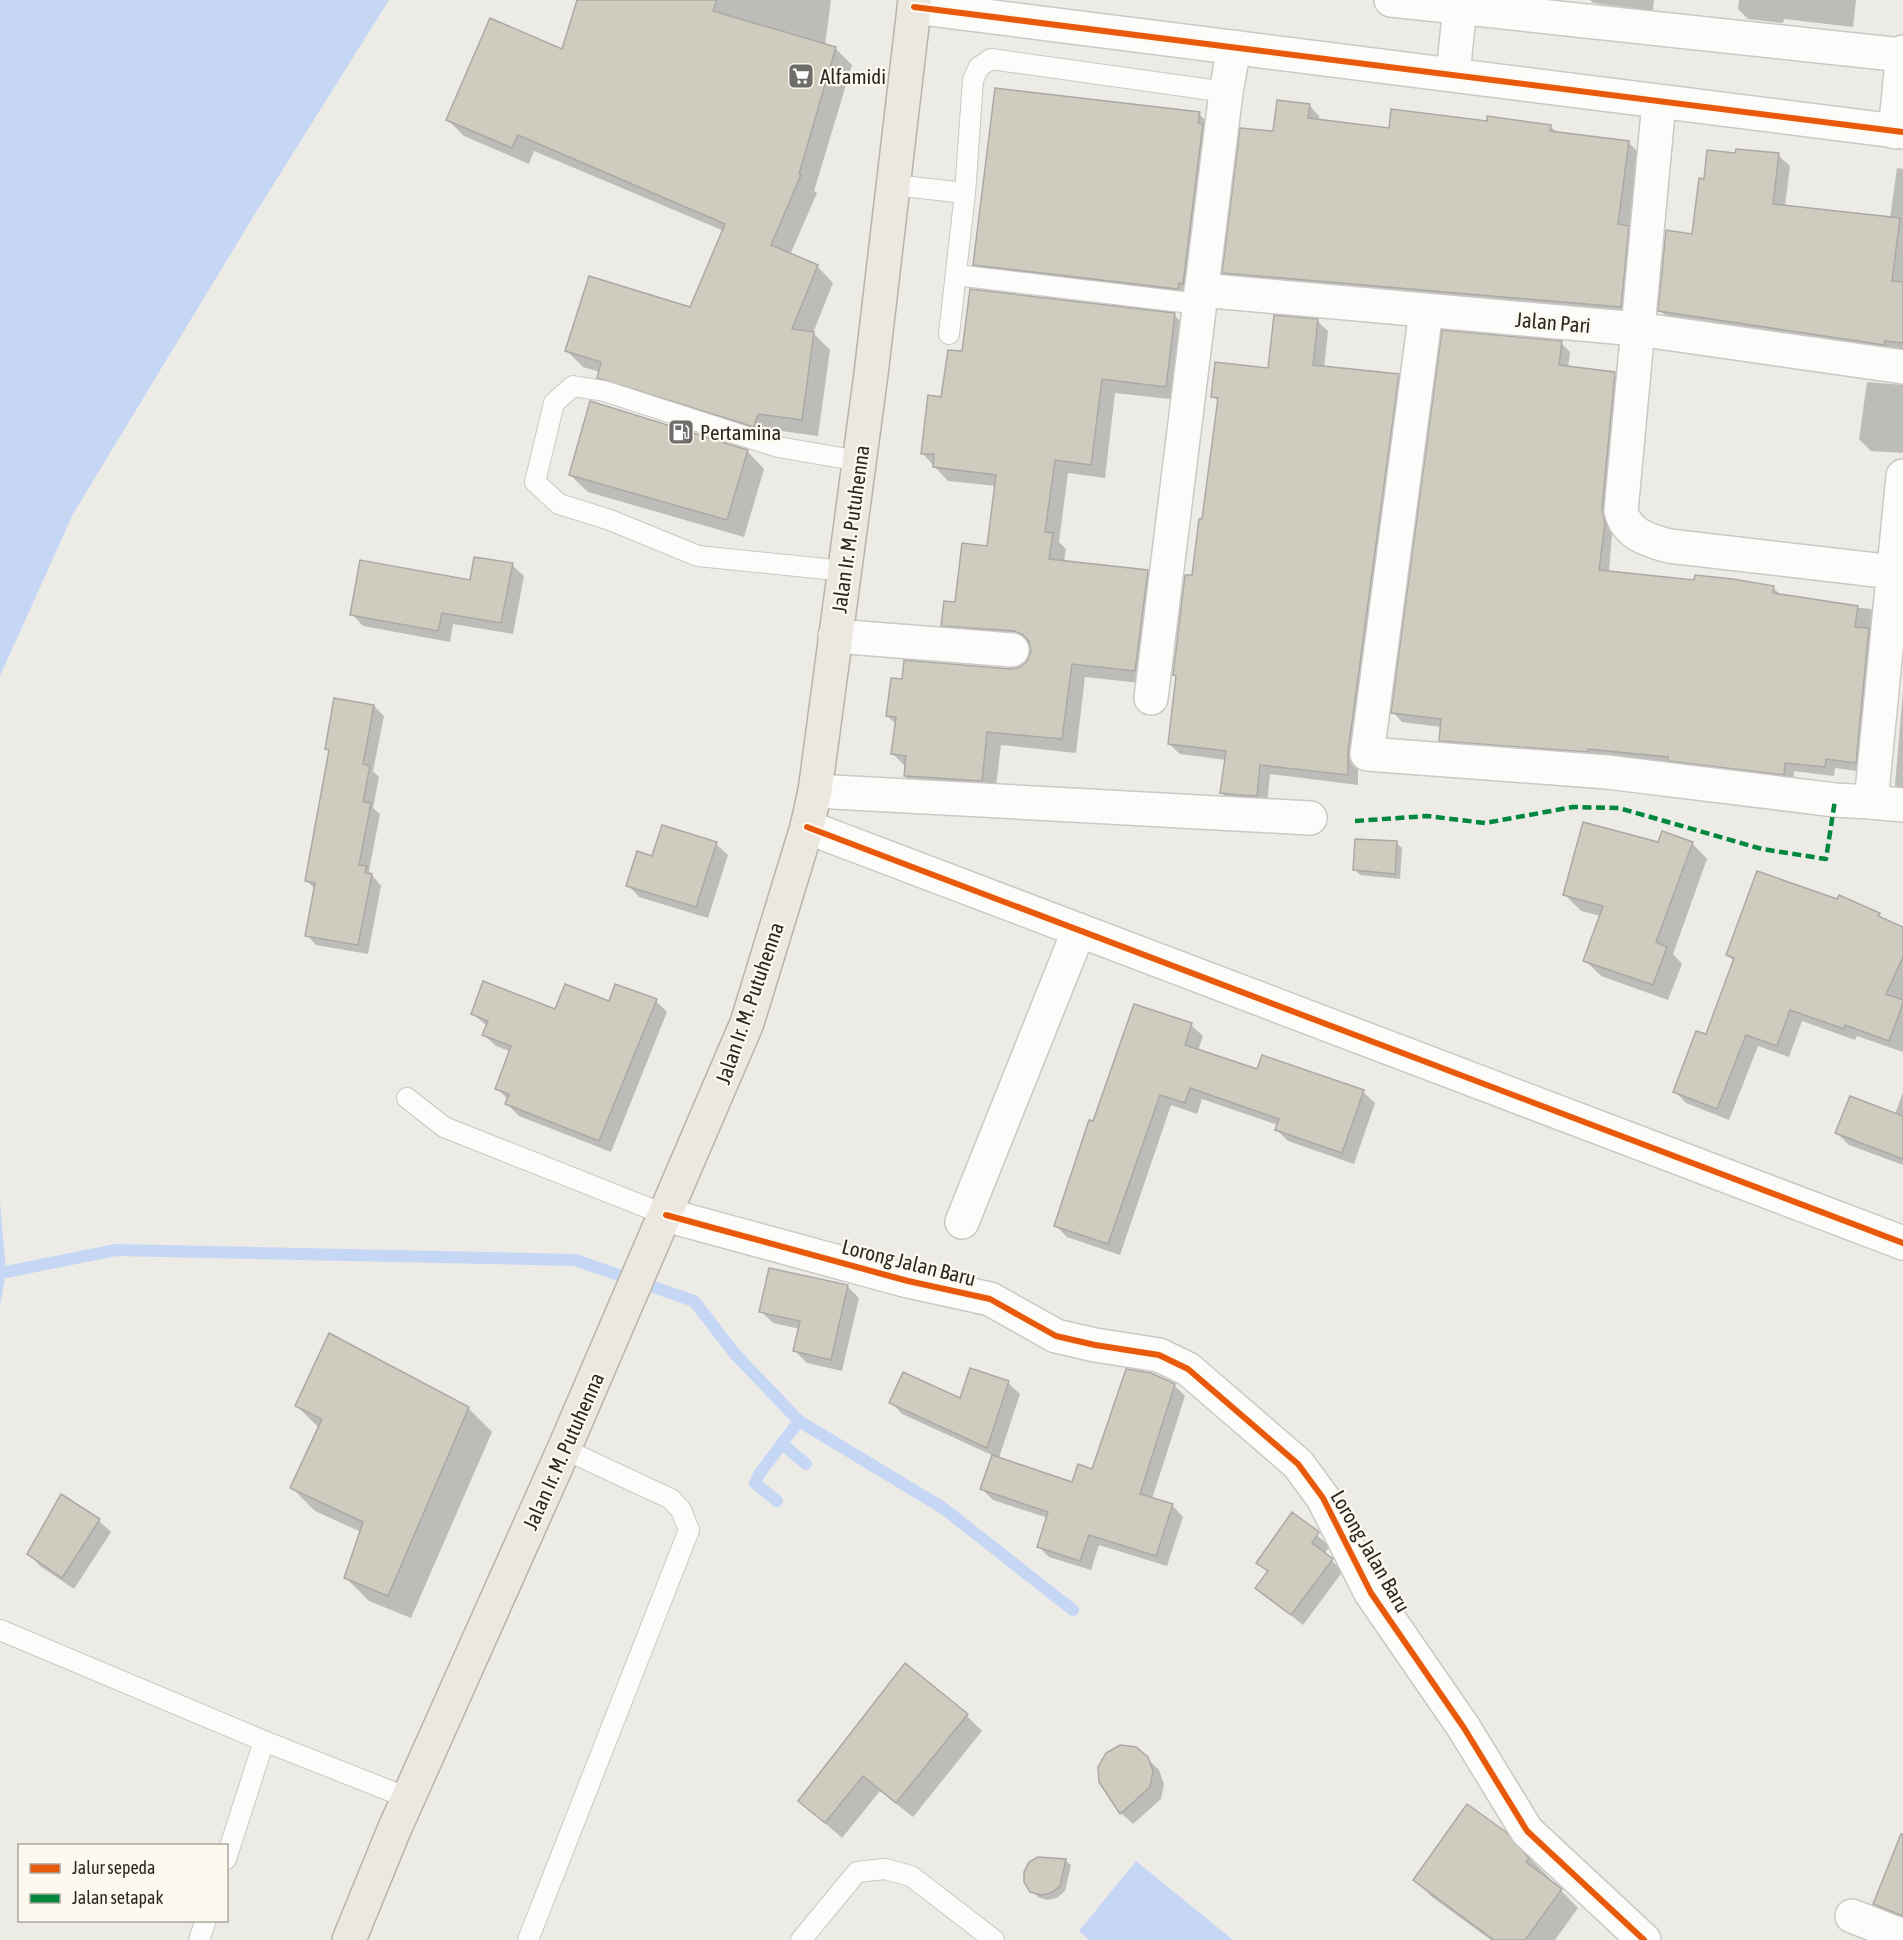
<svg xmlns="http://www.w3.org/2000/svg" width="1903" height="1940" viewBox="0 0 1903 1940" font-family="'Asap Condensed',sans-serif">
	<rect width="100%" height="100%" fill="#ecebe6"/>
	<g fill="#c6d6f5">
		<polygon points="0,0 389,0 250,222 73,514 0,676"/>
		<polygon points="0,1201 6,1272 0,1306"/>
		<polygon points="1136,1861 1233,1940 1089,1940 1079,1931"/>
	</g>
	<g fill="#0003">
		<polygon points="578,0 831,0 825,45 835,48 852,65 814,191 817,193 790,255 817,266 833,283 813,333 830,350 818,436 774,430 771,442 615,394 598,377 600,372 583,367 567,351 690,309 724,231 534,151 529,164 464,136 448,120 563,51"/>
		<polygon points="1590,0 1654,0 1653,11 1593,3"/>
		<polygon points="1739,0 1856,0 1853,27 1784,19 1783,23 1748,19 1738,9"/>
		<polygon points="1309,105 1319,116 1319,121 1390,130 1488,122 1550,126 1557,133 1628,142 1639,153 1629,228 1639,238 1631,316 1235,283 1224,273 1275,133"/>
		<polygon points="1199,114 1220,135 1204,304 996,286 975,264"/>
		<polygon points="1736,155 1778,155 1790,166 1785,206 1890,218 1897,168 1903,169 1903,357 1672,322 1660,310 1693,235 1705,180"/>
		<polygon points="1174,315 1188,328 1179,400 1115,393 1105,478 1068,473 1059,542 1066,549 1064,562 1147,572 1161,586 1149,684 1085,677 1076,753 1001,745 995,794 919,790 905,776 906,767 893,754 896,724 887,716 903,681 1020,669 1028,662 1032,652 1029,645 957,639 943,625 988,547 996,486 948,481 922,453 963,353"/>
		<polygon points="1317,321 1328,331 1324,368 1398,376 1408,386 1358,763 1358,785 1270,774 1267,806 1232,803 1222,793 1226,760 1180,754 1169,744 1178,678 1174,675 1204,521 1219,402 1213,396 1270,369"/>
		<polygon points="1561,343 1570,352 1568,368 1614,374 1624,383 1609,572 1773,588 1782,596 1813,603 1871,609 1880,619 1865,772 1835,768 1834,776 1794,771 1793,784 1450,749 1440,740 1442,727 1402,722 1393,712"/>
		<polygon points="1867,382 1903,385 1903,453 1871,451 1859,439"/>
		<polygon points="747,451 764,469 744,537 588,492 570,475"/>
		<polygon points="512,565 524,576 513,634 453,624 450,642 363,626 352,614 471,581"/>
		<polygon points="1903,691 1903,793 1895,785"/>
		<polygon points="374,706 384,716 373,771 379,777 373,808 380,814 369,871 381,886 368,954 316,945 307,935 315,889 307,881 330,752 326,748"/>
		<polygon points="1396,843 1402,848 1400,879 1360,875 1354,869"/>
		<polygon points="1692,843 1707,859 1673,954 1682,964 1668,1000 1601,976 1585,960 1601,916 1581,911 1565,895 1659,844"/>
		<polygon points="716,844 728,855 708,918 639,897 628,885 653,858"/>
		<polygon points="1839,897 1903,927 1903,1052 1857,1036 1855,1040 1802,1021 1789,1057 1758,1046 1729,1120 1686,1103 1675,1091 1707,1036 1734,961 1728,955 1838,901"/>
		<polygon points="656,1001 667,1012 611,1152 519,1116 507,1104 508,1100 497,1088 511,1052 496,1046 484,1035 487,1026 473,1014 556,1011 610,1003"/>
		<polygon points="1191,1025 1203,1036 1198,1051 1258,1071 1363,1092 1375,1103 1354,1164 1288,1141 1277,1130 1278,1125 1202,1099 1197,1114 1171,1105 1120,1255 1067,1237 1056,1226 1094,1123"/>
		<polygon points="1903,1092 1903,1165 1849,1145 1837,1133 1895,1114"/>
		<polygon points="770,1269 848,1287 859,1298 842,1371 807,1363 795,1351 800,1329 773,1323 761,1311"/>
		<polygon points="1008,1383 1020,1394 999,1458 1073,1484 1093,1471 1174,1385 1185,1396 1152,1499 1173,1506 1183,1517 1167,1566 1099,1545 1091,1570 1049,1557 1038,1546 1048,1518 993,1500 982,1489 994,1456 902,1414 891,1402 960,1400"/>
		<polygon points="297,1406 468,1408 492,1432 411,1618 369,1601 345,1577 361,1532 315,1511 292,1488 319,1428"/>
		<polygon points="62,1496 99,1521 111,1532 74,1589 40,1566 29,1554"/>
		<polygon points="1292,1515 1330,1546 1324,1554 1343,1571 1303,1625 1257,1588 1268,1573 1258,1562"/>
		<polygon points="967,1716 982,1731 913,1817 880,1791 842,1838 800,1801"/>
		<polygon points="1147,1758 1159,1770 1164,1784 1161,1799 1133,1824 1121,1813"/>
		<polygon points="1903,1837 1903,1925 1890,1919 1875,1904"/>
		<polygon points="1523,1851 1578,1908 1555,1940 1491,1940 1432,1897 1415,1880"/>
		<polygon points="1065,1860 1071,1865 1065,1891 1057,1898 1047,1900 1038,1897 1032,1891"/>
	</g>
	<g fill="none" stroke-linecap="round" stroke-linejoin="round">
		<g stroke="#c6d6f5" stroke-width="12">
			<polyline points="6,1272 116,1250 575,1260 694,1301 735,1354 799,1421 943,1508 1073,1610"/>
			<polyline points="782,1444 806,1464"/>
			<polyline points="777,1501 755,1483 760,1473 799,1421"/>
		</g>
	</g>
	<g fill="#d0cbbf" stroke="#aba9a5" stroke-width="1.5">
		<polygon points="577,0 717,0 713,11 836,47 799,174 801,175 771,245 818,265 792,329 814,332 802,420 758,414 754,427 597,378 601,362 565,351 589,276 690,307 725,224 518,135 512,148 446,120 490,18 562,49"/>
		<polygon points="995,88 1200,112 1198,123 1203,124 1183,284 1179,283 1178,289 973,265"/>
		<polygon points="1277,100 1310,104 1308,118 1389,128 1391,109 1487,121 1487,116 1551,125 1550,131 1629,141 1618,224 1629,226 1621,307 1222,273 1240,128 1273,131"/>
		<polygon points="1736,149 1779,153 1773,204 1900,218 1892,281 1903,282 1903,343 1885,341 1884,345 1658,311 1666,230 1692,234 1699,178 1704,179 1707,150 1735,153"/>
		<polygon points="970,289 1175,313 1166,387 1102,379 1091,465 1055,460 1045,532 1053,533 1049,559 1148,570 1135,671 1072,664 1062,739 987,732 982,781 904,776 906,756 891,754 896,717 886,716 891,678 902,679 904,660 1011,669 1020,667 1027,661 1031,652 1029,641 1023,635 1014,631 941,626 944,601 955,602 962,543 987,546 996,475 933,467 934,454 921,454 928,395 941,397 948,350 962,351"/>
		<polygon points="1274,315 1318,319 1313,365 1399,374 1348,752 1348,775 1260,765 1257,796 1237,795 1220,793 1226,751 1168,744 1176,676 1173,675 1185,575 1192,575 1199,519 1202,519 1218,398 1211,397 1215,362 1268,368"/>
		<polygon points="1442,330 1562,341 1559,365 1615,372 1602,509 1605,523 1599,570 1694,580 1695,575 1733,579 1774,586 1773,593 1858,606 1855,627 1869,628 1856,763 1826,759 1825,767 1785,763 1784,775 1668,761 1668,757 1588,749 1587,752 1439,741 1441,719 1391,713"/>
		<polygon points="590,401 748,450 727,520 569,475"/>
		<polygon points="474,557 513,563 501,623 442,613 438,631 350,615 360,560 470,580"/>
		<polygon points="334,698 374,705 363,764 370,766 363,802 371,803 359,865 367,866 365,873 372,874 358,945 305,936 315,883 305,881 329,750 325,749"/>
		<polygon points="1583,822 1658,842 1662,831 1693,842 1656,942 1667,947 1653,985 1583,961 1603,906 1563,895"/>
		<polygon points="662,825 717,842 696,907 626,886 637,851 652,856"/>
		<polygon points="1355,839 1397,841 1395,874 1353,870"/>
		<polygon points="1757,871 1837,899 1839,895 1880,913 1878,916 1903,927 1903,957 1886,994 1903,1000 1903,1003 1889,1041 1845,1025 1844,1029 1790,1010 1777,1046 1746,1035 1717,1109 1673,1092 1696,1031 1706,1034 1734,958 1726,955"/>
		<polygon points="483,981 555,1009 565,984 609,1001 615,984 657,999 599,1141 505,1104 509,1094 495,1089 511,1046 482,1035 488,1021 471,1014"/>
		<polygon points="1134,1004 1192,1023 1185,1045 1257,1069 1262,1055 1364,1090 1342,1153 1275,1130 1279,1119 1190,1088 1185,1103 1160,1095 1108,1244 1054,1226 1089,1120 1093,1121"/>
		<polygon points="1850,1096 1903,1116 1903,1159 1835,1133"/>
		<polygon points="769,1268 848,1285 831,1360 793,1351 800,1321 759,1312"/>
		<polygon points="329,1333 469,1407 388,1596 344,1578 363,1522 290,1488 322,1419 295,1406"/>
		<polygon points="970,1368 1009,1381 987,1448 889,1403 903,1372 960,1398"/>
		<polygon points="1126,1369 1151,1373 1175,1384 1140,1494 1173,1504 1156,1556 1089,1535 1080,1561 1037,1547 1048,1512 980,1489 992,1455 1072,1482 1078,1464 1092,1469"/>
		<polygon points="61,1494 100,1519 62,1578 27,1554"/>
		<polygon points="1292,1512 1319,1532 1312,1543 1333,1559 1291,1615 1255,1588 1268,1571 1256,1563"/>
		<polygon points="905,1663 968,1714 896,1803 863,1776 825,1823 798,1801"/>
		<polygon points="1120,1745 1136,1747 1148,1757 1153,1771 1150,1787 1120,1814 1099,1782 1098,1767 1106,1753"/>
		<polygon points="1467,1804 1506,1832 1529,1858 1526,1862 1562,1889 1525,1940 1494,1940 1413,1880"/>
		<polygon points="1901,1834 1903,1834 1903,1916 1873,1904"/>
		<polygon points="1038,1857 1066,1859 1060,1886 1051,1893 1041,1895 1030,1892 1024,1882 1024,1872 1029,1862"/>
	</g>
	<g fill="none" stroke-linecap="round" stroke-linejoin="round">
		<defs>
			<g id="service">
				<polyline points="894,185 965,193"/>
				<polyline points="956,275 1199,304"/>
				<polyline points="949,334 965,193 973,80 979,67 991,59 1226,92"/>
				<polyline points="845,571 698,556 610,520 559,504 535,482 554,403 573,386 604,391 778,447 859,461"/>
				<polyline points="407,1098 444,1127 666,1215"/>
				<polyline points="0,1630 264,1741 226,1859"/>
				<polyline points="264,1741 408,1798"/>
				<polyline points="199,1940 206,1920"/>
				<polyline points="528,1940 689,1530 681,1510 671,1499 564,1449"/>
				<polyline points="801,1940 857,1872 885,1869 911,1876 994,1940"/>
			</g>
			<g id="minor">
				<polyline points="1391,0 1903,55"/>
				<polyline points="914,7 1903,132"/>
				<polyline points="1453,74 1460,7"/>
				<path d="M 1659,102 L 1621,511 C 1627,534 1647,540 1669,546 L 1893,572"/>
				<polyline points="1895,132 1903,52"/>
				<polyline points="1201,290 1637,329 1903,367"/>
				<polyline points="1426,311 1367,754 1607,772 1835,800 1871,802"/>
				<polyline points="1903,476 1871,802 1903,805"/>
				<polyline points="835,636 1012,650"/>
				<polyline points="1151,698 1226,92 1234,47"/>
				<polyline points="815,791 1310,818"/>
				<polyline points="807,827 1903,1243"/>
				<polyline points="666,1215 908,1281 990,1299 1056,1336 1095,1345 1159,1355 1188,1369 1298,1464 1323,1498 1371,1593 1464,1728 1527,1831 1644,1940"/>
				<polyline points="962,1222 1079,930"/>
				<polyline points="1852,1916 1903,1936"/>
			</g>
			<polyline id="trunk" points="349,1940 394,1830 564,1449 747,1023 807,827 815,791 871,374 915,0"/>
		</defs>
		<use href="#service" stroke="#cac9c5" stroke-width="22"/>
		<use href="#minor" stroke="#cac9c5" stroke-width="36"/>
		<use href="#trunk" stroke="#b8b3a7" stroke-width="36"/>
		<use href="#service" stroke="#fcfcfb" stroke-width="20"/>
		<use href="#minor" stroke="#fcfcfb" stroke-width="33"/>
		<use href="#trunk" stroke="#ece8e0" stroke-width="33"/>
		<polyline stroke="#00873e" stroke-width="4.5" stroke-dasharray="9 4.5" stroke-linecap="butt" points="1355,821 1427,816 1485,823 1573,807 1619,808 1762,849 1826,859 1835,800"/>
		<defs>
			<g id="cycleway">
				<polyline points="914,7 1903,132"/>
				<polyline points="807,827 1903,1243"/>
				<polyline points="666,1215 908,1281 990,1299 1056,1336 1095,1345 1159,1355 1188,1369 1298,1464 1323,1498 1371,1593 1464,1728 1527,1831 1644,1940"/>
			</g>
		</defs>
		<use href="#cycleway" stroke="#fdf9ef" stroke-width="10"/>
		<use href="#cycleway" stroke="#e8590c" stroke-width="6"/>
	</g>
	<defs>
		<symbol id="supermarket-square" viewBox="-11 -11 22 22"><rect x="-9" y="-9" width="18" height="18" rx="4" fill="#6f6d69" stroke="#fdf9ef"/><path d="M-6-5.5h2.5l.6 2H6L4.5 2H-2.5L-4.4-4H-6ZM-1.5 3.2a1.3 1.3 0 1 0 .1 0ZM3 3.2a1.3 1.3 0 1 0 .1 0Z" fill="#fff"/></symbol>
		<symbol id="fuel-square" viewBox="-11 -11 22 22"><rect x="-9" y="-9" width="18" height="18" rx="4" fill="#6f6d69" stroke="#fdf9ef"/><path d="M-5.5-6h7V0h2V4h1.3V-2.5L3-4.5l.8-.8L6-3V5H2.5V1h-1V6h-7ZM-4.2-4.7v3.2H.2V-4.7Z" fill="#fff"/></symbol>
	</defs>
	<g fill-rule="evenodd">
		<use href="#supermarket-square" x="786" y="61" width="30" height="30"/>
		<use href="#fuel-square" x="666" y="417" width="30" height="30"/>
	</g>
	<g text-anchor="middle" dominant-baseline="central" stroke-width="4.5" stroke-linejoin="round" paint-order="stroke">
		<g font-size="21" fill="#2b2925" stroke="#fdf9ef" text-anchor="start">
			<text x="820" y="76">Alfamidi</text>
			<text x="700" y="432">Pertamina</text>
		</g>
		<g font-size="21" fill="#2b2925" stroke="#fdf9ef">
			<text transform="translate(1553 322) rotate(5)">Jalan Pari</text>
			<text transform="translate(850 529) rotate(-82)">Jalan Ir. M. Putuhenna</text>
			<text transform="translate(749 1003) rotate(-71)">Jalan Ir. M. Putuhenna</text>
			<text transform="translate(909 1262) rotate(14)">Lorong Jalan Baru</text>
			<text transform="translate(563 1451) rotate(-66)">Jalan Ir. M. Putuhenna</text>
			<text transform="translate(1371 1551) rotate(60)">Lorong Jalan Baru</text>
		</g>
	</g>
	<rect x="18" y="1844" width="210" height="78" fill="#fdf9ef" stroke="#a9a69e" stroke-width="1.5"/>
	<rect x="30" y="1864" width="30" height="9" fill="#e8590c" stroke="#a9a69e" stroke-width="1.5"/>
	<text x="72" y="1874" font-size="18" fill="#2b2925">Jalur sepeda</text>
	<rect x="30" y="1894" width="30" height="9" fill="#00873e" stroke="#a9a69e" stroke-width="1.5"/>
	<text x="72" y="1904" font-size="18" fill="#2b2925">Jalan setapak</text>
</svg>
